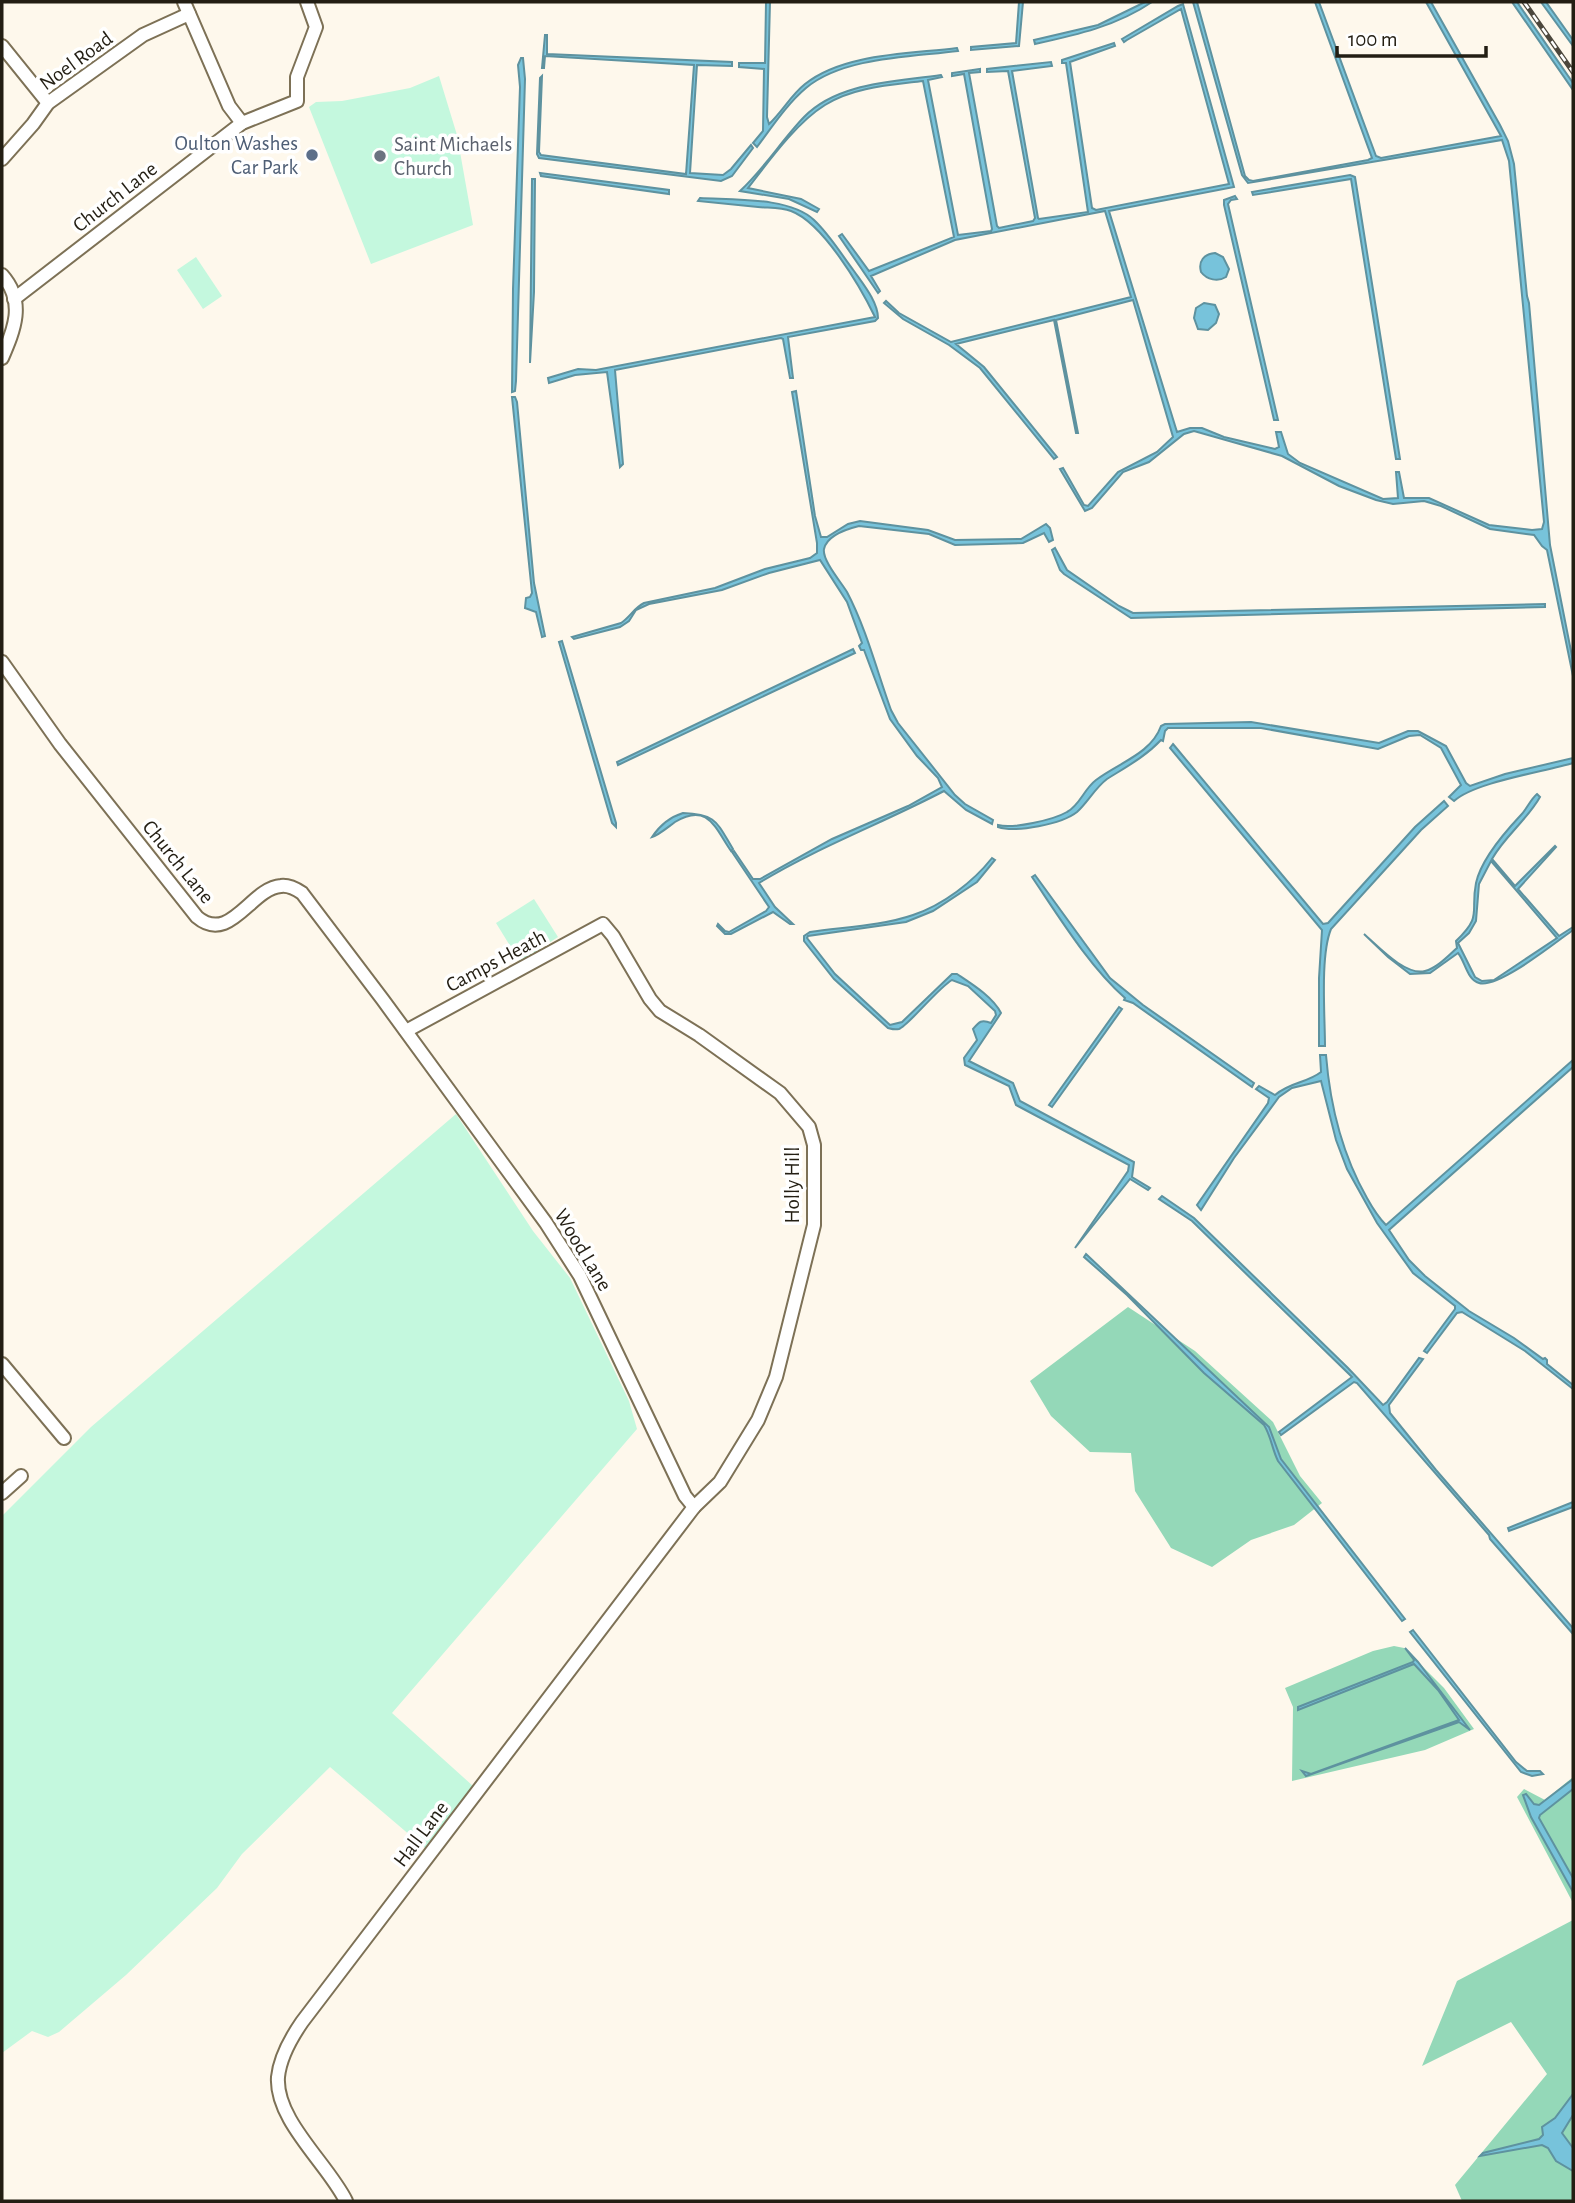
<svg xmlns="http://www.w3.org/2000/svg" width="1575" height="2203" viewBox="0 0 1575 2203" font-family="'Alegreya Sans',sans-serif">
	<rect width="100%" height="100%" fill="#fef8ec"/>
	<g fill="#c4f8de">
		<polygon points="439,76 457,135 473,225 371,264 309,107 316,102 342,101 410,88"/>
		<polygon points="196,257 222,296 203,309 177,270"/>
		<polygon points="534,899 558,937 520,962 496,923"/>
		<polygon points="456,1114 533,1231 570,1278 629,1401 637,1429 392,1713 473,1786 425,1848 330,1767 242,1854 217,1888 126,1975 59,2032 48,2037 32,2031 2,2053 2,1516 91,1427"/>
	</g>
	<g fill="#94d8b8">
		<polygon points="1128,1307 1195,1351 1273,1422 1300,1476 1322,1503 1294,1525 1251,1540 1212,1567 1171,1548 1135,1491 1131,1453 1090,1452 1051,1416 1030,1381"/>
		<polygon points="1394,1646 1404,1648 1444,1688 1474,1729 1425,1750 1292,1781 1293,1707 1285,1688 1373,1651"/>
		<polygon points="1573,1777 1573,1903 1517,1797 1524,1789 1545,1800"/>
		<polygon points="1573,1920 1573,2201 1462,2201 1455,2185 1547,2074 1511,2022 1422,2066 1457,1981"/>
	</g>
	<g fill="#77c3db" stroke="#5e929f" stroke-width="2" fill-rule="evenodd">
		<path d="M 766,2 L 770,2 L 767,117 L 769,124 C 782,112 791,95 805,84 C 844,53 910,54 957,48 L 958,51 C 911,57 843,57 806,88 C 787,104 772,127 757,147 L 753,143 L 763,131 L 764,69 L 739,67 L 739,63 L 765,63 Z"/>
		<polygon points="1019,2 1023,2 1019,46 971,50 971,47 1016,43"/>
		<path d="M 1145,2 L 1152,2 C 1117,26 1076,35 1035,44 L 1034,40 L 1098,25 Z"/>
		<path d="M 1193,2 L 1197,2 L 1245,176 L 1249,180 L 1253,181 L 1368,160 L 1372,158 L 1315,2 L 1319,2 L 1376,156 L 1381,158 L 1501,136 L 1426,2 L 1431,2 L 1500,125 L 1508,141 L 1514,164 L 1527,296 L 1529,303 L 1550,545 L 1573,661 L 1573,676 L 1547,550 L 1542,546 L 1534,535 L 1490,529 L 1441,506 L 1424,501 L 1393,504 L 1376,500 L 1339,486 L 1282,456 L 1194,431 L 1184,434 L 1149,462 L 1123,472 L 1092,508 L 1085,511 L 1060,469 L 1063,468 L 1084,505 L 1088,506 L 1118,472 L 1157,452 L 1173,437 L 1133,300 L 1056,320 L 1078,433 L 1076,433 L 1054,320 L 956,344 L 984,367 L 1057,457 L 1054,459 L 980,368 L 949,345 L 903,319 L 884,303 L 886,301 L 899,313 L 951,342 L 1131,297 L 1105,211 L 955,240 L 871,276 L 880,291 L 878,293 L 839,236 L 842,234 L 869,271 L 954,237 L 923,81 C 891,85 853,87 825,105 C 796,123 769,161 748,188 L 801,199 L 819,209 L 817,212 L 789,199 L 740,191 C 764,169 781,141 804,117 C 838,82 895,82 941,75 L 942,77 L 928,80 L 958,235 L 991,231 L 992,229 L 964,74 L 952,76 L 952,73 L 980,69 L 980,72 L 969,73 L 997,226 L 999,228 L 1033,221 L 1035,218 L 1008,71 L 987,72 L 987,69 L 1051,62 L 1052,66 L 1012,71 L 1038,218 L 1039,219 L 1088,212 L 1066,63 L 1062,63 L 1062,60 L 1114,43 L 1115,46 L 1070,62 L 1092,208 L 1096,210 L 1229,184 L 1181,9 L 1127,40 L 1124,42 L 1122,39 L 1178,6 L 1183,4 L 1234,187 L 1109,211 L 1177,432 L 1190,428 L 1202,428 L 1224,437 L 1275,449 L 1279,447 L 1276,432 L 1281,432 L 1288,454 L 1300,463 L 1383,499 L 1398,498 L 1396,472 L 1399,472 L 1404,498 L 1429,498 L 1489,525 L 1532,530 L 1542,529 L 1544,522 L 1509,161 L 1502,140 L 1248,183 L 1242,175 Z"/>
		<polygon points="1512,2 1517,2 1573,83 1573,90"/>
		<polygon points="1541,2 1546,2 1573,40 1573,46"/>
		<polygon points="545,35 547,35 547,54 732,62 732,66 697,65 690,173 723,175 731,169 751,145 753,148 732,176 721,181 539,158 537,154 540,78 542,76 539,152 541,155 686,174 694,65 545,56 544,68 542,68"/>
		<polygon points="521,58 523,58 525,79 516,381 515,391 512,392 513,289 520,87 518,65"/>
		<polygon points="540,173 669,190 669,194 541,176"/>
		<polygon points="1350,175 1355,177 1400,459 1396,459 1351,179 1253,195 1252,192"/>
		<polygon points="532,179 535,179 534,292 530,363"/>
		<polygon points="1235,196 1237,199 1231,200 1228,204 1278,420 1274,420 1224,205 1224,200"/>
		<path d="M 700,198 C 733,200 790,197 814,220 C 830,235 841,254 854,271 C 863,284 878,302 878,318 L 875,321 L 788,337 L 793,378 L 790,378 L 783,339 L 781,338 L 615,370 L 623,464 L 620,467 L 607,372 L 575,375 L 549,383 L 548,378 L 578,369 L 596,370 L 875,317 C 860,286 823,223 791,211 C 781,207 769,208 758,207 C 738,205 718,203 698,201 Z"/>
		<path d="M 1215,253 L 1223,257 L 1229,269 L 1226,277 C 1218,282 1207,280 1201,272 C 1198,261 1204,254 1215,253 Z"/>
		<polygon points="1204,303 1215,305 1219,314 1216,323 1208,330 1198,329 1194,318 1196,308"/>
		<path d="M 796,391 L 815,516 L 821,537 L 827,537 L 848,524 L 860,521 L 928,530 L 955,540 L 1021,539 L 1046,524 L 1050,528 L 1053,540 L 1049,542 L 1044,533 L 1023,543 L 955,545 L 929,534 L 859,526 C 847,529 827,535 824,549 C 822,560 841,582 847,592 C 866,628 877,671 891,710 L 898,723 L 955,795 L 965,804 L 993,820 L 992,824 L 966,810 L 944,791 C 883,823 818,847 759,883 L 775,907 L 793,924 L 790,924 L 773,912 L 731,934 L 725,934 L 717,926 L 718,924 L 725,931 L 729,932 L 766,911 L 769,907 L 732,852 L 734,851 L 753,879 L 760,879 L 832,839 L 908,806 L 942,787 L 938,778 L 917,756 L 890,719 L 864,650 L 861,650 L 859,646 L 862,643 L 847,602 L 820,560 L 769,573 L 722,590 L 649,604 L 636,610 L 629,621 L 620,627 L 574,639 L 572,637 L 621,623 C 630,617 634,608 644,603 L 715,588 L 765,569 L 810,558 L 817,553 L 817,543 L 792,392 Z"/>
		<polygon points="512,397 515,397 517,402 534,583 545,636 542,637 536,612 525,608 526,598 530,597 532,593"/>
		<polygon points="1055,548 1067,570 1119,606 1133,613 1545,604 1545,607 1131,618 1064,574 1060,570 1052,550"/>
		<polygon points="562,641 616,823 616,827 612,823 559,642"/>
		<polygon points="853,649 855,653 618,765 617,762"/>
		<path d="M 1251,722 L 1379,743 L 1408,731 L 1418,731 L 1446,746 L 1466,783 L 1470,786 L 1505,774 L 1573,758 L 1573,763 C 1543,772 1475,782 1454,801 L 1449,797 L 1461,785 L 1441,748 L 1420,735 L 1409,736 L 1378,749 L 1261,728 L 1168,728 L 1165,731 L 1163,741 L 1161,740 C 1145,757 1126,767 1107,779 C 1095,788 1088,802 1077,812 C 1062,824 1016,833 998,827 L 998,825 C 1013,829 1053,820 1067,812 C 1080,805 1084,789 1096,780 C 1118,763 1151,754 1161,726 L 1165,724 Z"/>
		<path d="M 1173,744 L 1323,924 L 1328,923 L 1415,827 L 1444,801 L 1448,806 L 1421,830 L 1331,929 C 1320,956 1325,1016 1325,1046 L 1319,1046 L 1319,978 L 1322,930 L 1170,748 Z"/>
		<path d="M 1537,794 L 1540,797 C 1527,820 1505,836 1492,859 L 1515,886 L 1555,846 L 1556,847 L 1518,889 L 1559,936 L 1573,927 L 1573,930 C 1556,942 1498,989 1479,983 C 1467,980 1465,961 1458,953 L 1430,973 L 1410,974 L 1388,957 L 1364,934 C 1378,946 1405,976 1425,971 C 1437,968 1448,956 1457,948 L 1456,941 C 1483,915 1470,913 1476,883 C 1481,860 1505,832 1520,816 C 1527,809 1530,800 1537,794 ZM 1491,861 L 1557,938 L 1494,980 L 1482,981 L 1475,977 L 1458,943 L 1469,933 L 1476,921 L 1479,884 Z"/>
		<path d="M 683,813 C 717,814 717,823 733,849 L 731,851 C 715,828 708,802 675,822 C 668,827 659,835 652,837 C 660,825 670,817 683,813 Z"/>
		<path d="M 992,858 L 995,860 L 977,882 L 933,911 L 906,922 L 808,936 L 807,938 L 835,974 L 890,1025 L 902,1022 L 952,974 L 957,974 C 972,984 993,997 1001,1013 L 969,1061 L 1013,1083 L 1020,1101 L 1134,1162 L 1132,1177 L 1150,1188 L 1148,1190 L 1130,1179 L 1075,1248 L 1128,1171 L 1129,1165 L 1016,1105 L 1009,1086 L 965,1065 L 964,1058 L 977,1040 L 973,1029 C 979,1022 981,1019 991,1023 L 996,1015 L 995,1011 L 968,986 L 952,980 C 938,988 908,1026 899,1029 C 894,1030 892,1029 888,1028 L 834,979 L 804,941 L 804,936 L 810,932 C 844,927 881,926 913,915 C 943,905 973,882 992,858 Z"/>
		<path d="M 1035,875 L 1110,978 L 1143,1005 L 1254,1083 L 1252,1087 L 1133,1003 L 1124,1000 L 1125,998 C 1089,966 1059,917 1032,877 Z"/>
		<polygon points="1119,1007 1122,1009 1052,1107 1049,1105"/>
		<path d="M 1320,1055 L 1326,1055 C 1330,1105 1342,1154 1367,1198 C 1372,1207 1378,1217 1386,1225 L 1573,1060 L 1573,1067 L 1389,1230 L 1409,1260 L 1425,1276 L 1469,1311 L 1514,1338 L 1543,1359 L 1545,1358 L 1547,1360 L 1547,1364 L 1573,1385 L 1573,1389 L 1525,1351 L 1462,1312 L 1457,1313 L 1427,1353 L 1424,1351 L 1455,1309 L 1455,1306 L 1413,1273 L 1377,1223 L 1347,1169 L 1336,1140 L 1321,1081 L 1292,1088 L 1279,1097 L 1234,1158 L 1201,1210 L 1197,1205 L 1268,1103 L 1269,1098 L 1256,1089 L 1259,1086 L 1275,1095 C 1290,1082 1307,1083 1321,1072 Z"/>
		<polygon points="1162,1196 1194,1218 1348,1368 1383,1405 1387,1402 1419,1358 1423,1359 1389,1405 1390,1413 1436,1470 1573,1628 1573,1634 1490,1539 1489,1535 1357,1383 1354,1382 1281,1435 1279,1432 1352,1377 1192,1221 1159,1199"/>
		<path d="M 1086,1254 L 1269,1427 L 1281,1459 L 1405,1619 L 1402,1621 L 1278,1461 C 1272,1449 1271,1436 1264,1425 L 1204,1373 L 1127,1295 L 1084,1257 Z"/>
		<polygon points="1573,1502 1573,1507 1509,1531 1508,1528"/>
		<polygon points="1413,1630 1516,1762 1527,1771 1540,1771 1543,1774 1532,1776 1521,1772 1410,1632"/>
		<polygon points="1405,1648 1418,1662 1470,1730 1459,1722 1306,1776 1302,1771 1311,1774 1459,1720 1438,1690 1414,1664 1298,1710 1298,1707 1413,1662 1414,1660"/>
		<polygon points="1573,1779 1573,1789 1540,1815 1539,1818 1573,1878 1573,1892 1531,1817 1523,1795 1526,1794 1534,1804 1539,1805"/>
		<polygon points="1573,2094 1573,2115 1562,2133 1573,2148 1573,2171 1556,2161 1548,2148 1542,2145 1480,2156 1483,2153 1539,2139 1543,2135 1542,2127 1555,2118"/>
	</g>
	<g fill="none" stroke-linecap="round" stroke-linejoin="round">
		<defs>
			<g id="minor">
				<polyline points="184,2 229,106 242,123"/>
				<polyline points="2,46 48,103"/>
				<polyline points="2,159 33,124 48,103 143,35 189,14"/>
				<path d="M 2,275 C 26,302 14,330 2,358"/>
				<polyline points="14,299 242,123 297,101 297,77 316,27 307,2"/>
				<path d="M 2,662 L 60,744 L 197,917 C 230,945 251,888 281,886 C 289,885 296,889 302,893 L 383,1000 L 546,1223 L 580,1276 L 685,1496 L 694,1507"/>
				<polyline points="2,1364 64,1438"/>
				<polyline points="2,1493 21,1476"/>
				<path d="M 346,2201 C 328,2164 275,2120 278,2077 C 280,2057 291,2038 302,2022 L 694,1507 L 720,1482 L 758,1420 L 776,1377 L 814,1225 L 814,1145 L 809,1127 L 780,1093 L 699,1035 L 660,1011 L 650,999 L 613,936 L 603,924 L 406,1031"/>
			</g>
		</defs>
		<use href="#minor" stroke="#7d7156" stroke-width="16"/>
		<use href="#minor" stroke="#fff" stroke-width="12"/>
		<defs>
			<polyline id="rail" points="1524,2 1573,72"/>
		</defs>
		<use href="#rail" stroke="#4c473c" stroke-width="5"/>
		<use href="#rail" stroke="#fff" stroke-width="2.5" stroke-dasharray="8" stroke-linecap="butt"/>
	</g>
	<circle fill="#5c6f8a" stroke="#fff" stroke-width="2.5" cx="312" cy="155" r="7"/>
	<circle fill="#6b7280" stroke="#fff" stroke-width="2.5" cx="380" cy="156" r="7"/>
	<g text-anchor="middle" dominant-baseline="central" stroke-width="7" stroke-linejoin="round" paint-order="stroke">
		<g font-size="21" fill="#231e13" stroke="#fff">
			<text transform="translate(76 61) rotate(-36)">Noel Road</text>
			<text transform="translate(115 197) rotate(-38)">Church Lane</text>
			<text transform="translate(178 862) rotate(51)">Church Lane</text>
			<text transform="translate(496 961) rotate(-28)">Camps Heath</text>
			<text transform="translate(792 1185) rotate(-90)">Holly Hill</text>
			<text transform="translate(583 1250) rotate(59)">Wood Lane</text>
			<text transform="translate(421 1834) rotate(-53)">Hall Lane</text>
		</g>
		<g font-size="21" fill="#4e5e75" stroke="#fff" text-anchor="end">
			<text x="298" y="143">Oulton Washes<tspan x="298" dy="24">Car Park</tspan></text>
		</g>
		<g font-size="21" fill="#5b616d" stroke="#fff" text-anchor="start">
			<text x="394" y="144">Saint Michaels<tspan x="394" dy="24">Church</tspan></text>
		</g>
	</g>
	<rect width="1575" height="2203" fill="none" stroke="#231e13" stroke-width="7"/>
	<path d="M1337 46v10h149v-10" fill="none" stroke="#231e13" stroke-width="3.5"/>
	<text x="1348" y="46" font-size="21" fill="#231e13" stroke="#ffffff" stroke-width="5" paint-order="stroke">100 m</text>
</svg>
